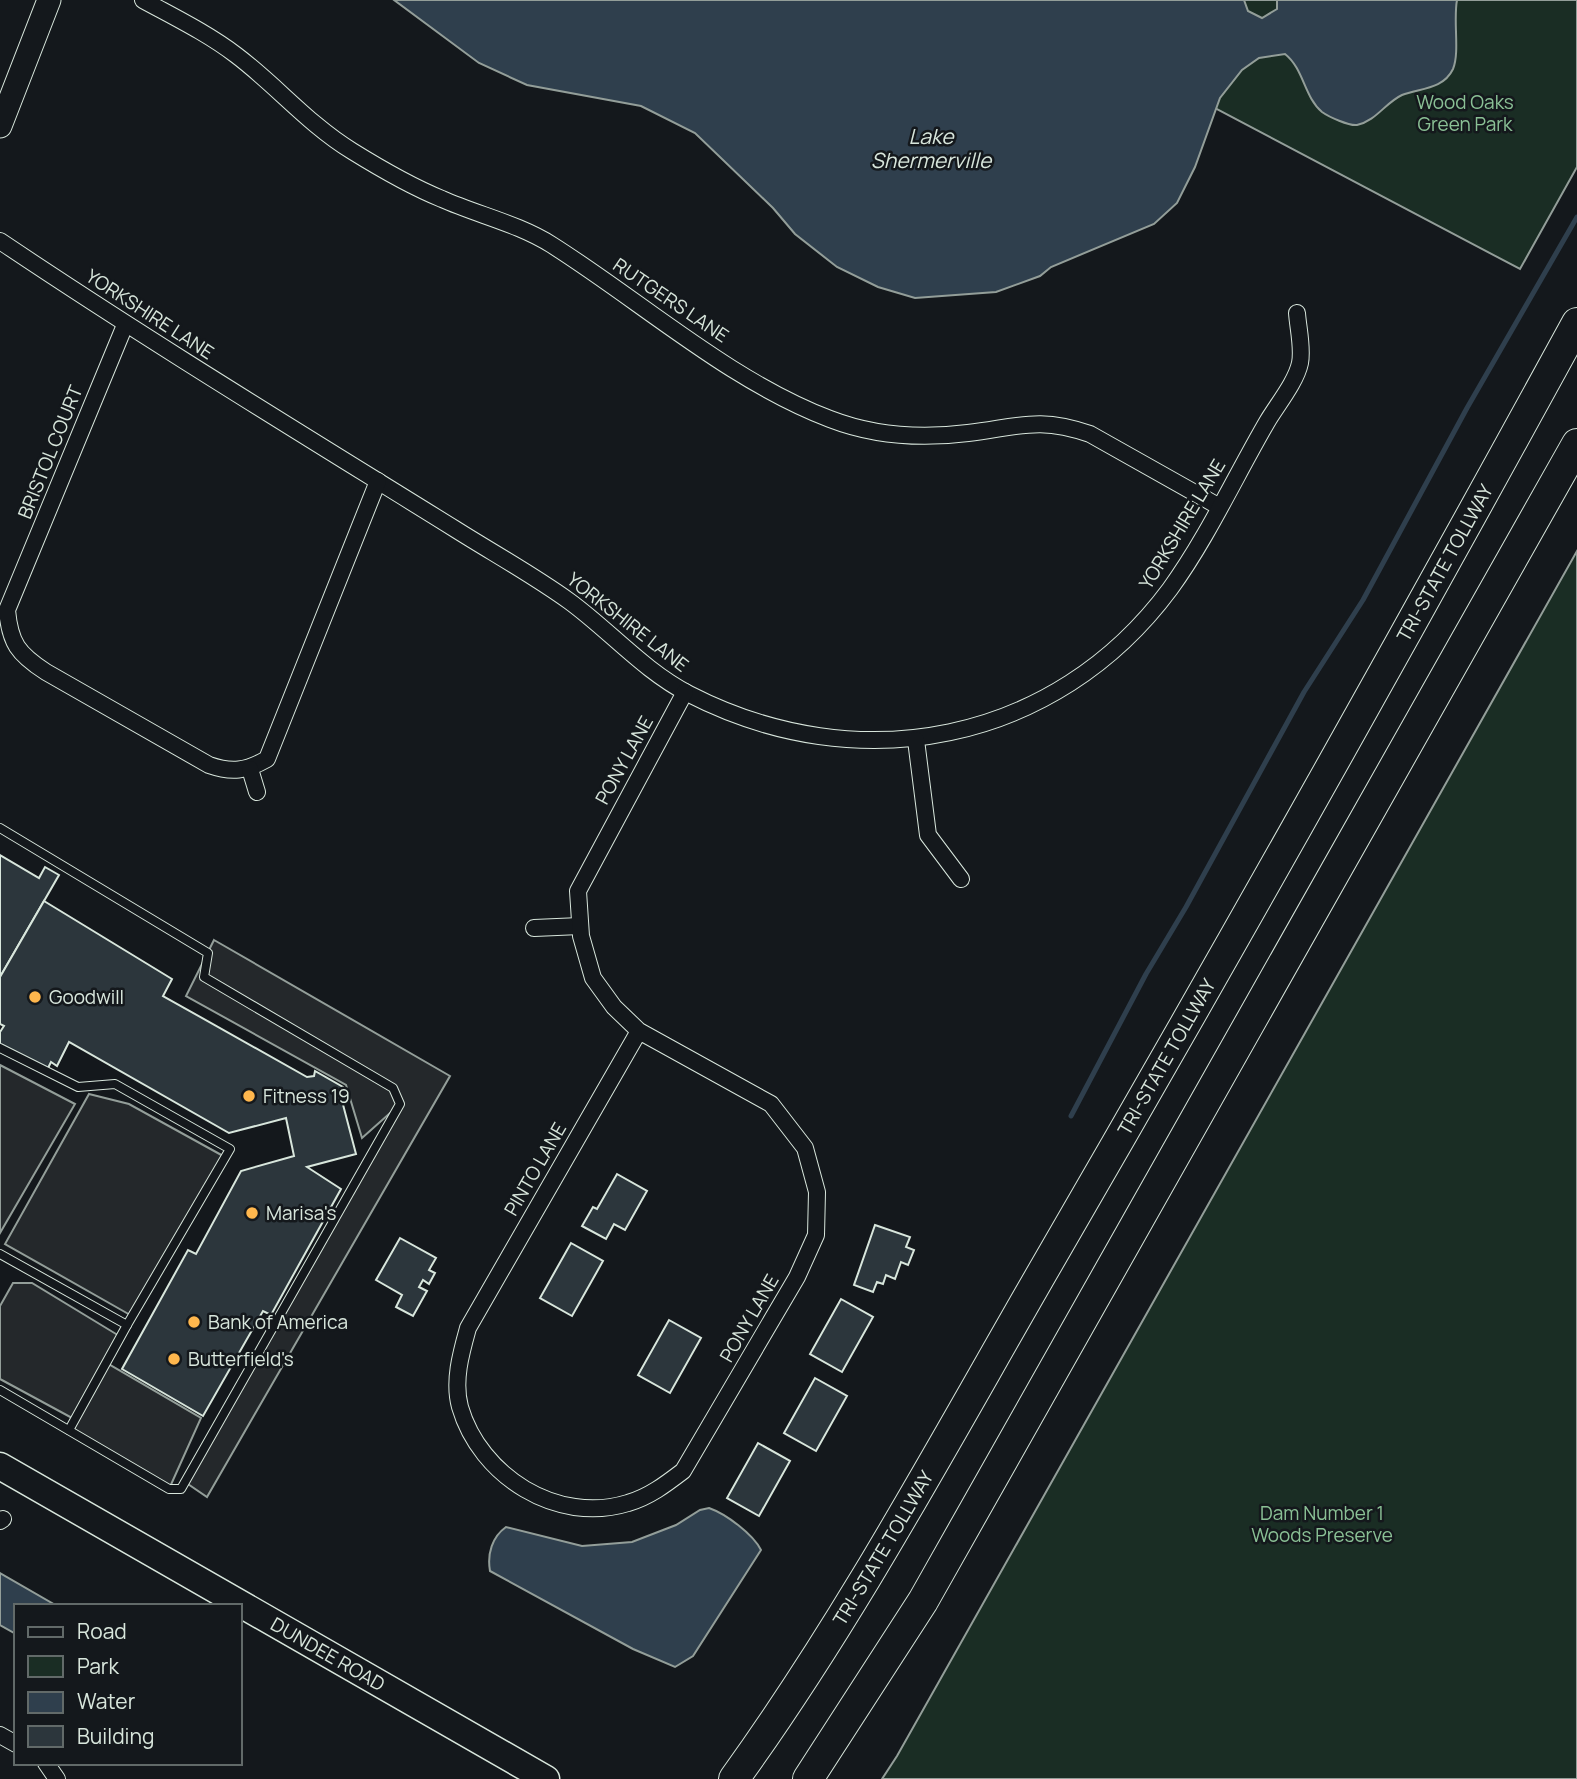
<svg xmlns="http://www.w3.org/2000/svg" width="1577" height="1779" viewBox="0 0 1577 1779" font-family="Manrope,sans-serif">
	<rect width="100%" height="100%" fill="#14181c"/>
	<g fill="#1a2d24" stroke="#939e99" stroke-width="2">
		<polygon points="1010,0 1577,0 1577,167 1520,269"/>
		<polygon points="1577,551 1577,1779 882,1779 897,1756"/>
	</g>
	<g fill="#24282b" stroke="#939e99" stroke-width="2">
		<polygon points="214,940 450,1076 207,1497 185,1482 398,1106 362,1138 346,1085 186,996"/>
		<polygon points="0,1065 75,1104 0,1233"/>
		<polygon points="89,1094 129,1104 225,1157 132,1316 5,1244"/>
		<polygon points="13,1283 32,1283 121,1337 107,1363 201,1418 169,1489 69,1430 74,1419 0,1379 0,1306"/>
	</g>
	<g fill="#2f3f4d" stroke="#939e99" stroke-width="2">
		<path d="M 394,0 L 1244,0 L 1248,11 L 1262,18 L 1277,9 L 1277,0 L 1457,0 C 1453,21 1460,52 1453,69 C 1443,90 1419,88 1402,95 C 1385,103 1376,121 1357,125 C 1349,126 1329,117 1322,112 C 1304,97 1304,69 1285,54 L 1259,58 L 1242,70 L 1220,98 L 1195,167 L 1177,203 L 1154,224 L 1051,267 L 1040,276 L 996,292 L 915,298 L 878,287 L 837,267 L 795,234 L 773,208 L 695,133 L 641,106 L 527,85 L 479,63 Z"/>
		<path d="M 709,1508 C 726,1514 753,1534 761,1550 L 693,1656 L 675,1667 L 633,1649 L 490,1571 C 487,1554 492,1537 506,1527 L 582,1546 L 632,1542 L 676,1525 L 700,1510 Z"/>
		<polygon points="0,1573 57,1606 16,1606 16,1634 0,1625"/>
	</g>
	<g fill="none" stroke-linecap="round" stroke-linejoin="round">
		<polyline stroke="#2f3f4d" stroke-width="5" points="1071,1116 1146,974 1186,907 1304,692 1363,600 1467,408 1577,217"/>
	</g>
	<g fill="#2c363c" stroke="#d8e6dc" stroke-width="2">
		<polygon points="0,855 39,878 45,867 59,875 0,977"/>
		<polygon points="44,901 172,979 163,996 307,1077 314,1076 315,1071 343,1087 341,1097 356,1154 307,1167 341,1189 271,1315 263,1311 203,1416 122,1369 188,1250 196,1254 241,1171 294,1156 286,1118 229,1133 69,1042 57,1066 51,1062 47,1070 0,1044 0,1032 4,1026 0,1024 0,977"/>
		<polygon points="617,1174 647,1191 625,1230 614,1224 606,1239 582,1226 593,1207 597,1209"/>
		<polygon points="875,1225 910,1237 906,1247 914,1250 908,1265 901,1262 895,1279 886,1275 883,1284 877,1282 873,1292 854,1285"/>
		<polygon points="400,1238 436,1258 429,1270 435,1273 429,1284 423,1280 419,1287 427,1291 413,1316 396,1307 402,1295 376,1280"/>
		<polygon points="571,1243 603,1261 572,1316 540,1298"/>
		<polygon points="841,1299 873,1317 842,1372 810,1354"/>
		<polygon points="669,1320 701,1338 670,1393 638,1375"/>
		<polygon points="815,1378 847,1396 816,1451 784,1433"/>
		<polygon points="758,1443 790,1461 759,1516 727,1498"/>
	</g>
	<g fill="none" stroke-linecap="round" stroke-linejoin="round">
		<defs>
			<g id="service">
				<polyline points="0,828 208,953 204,977 393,1088 400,1104 181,1489 169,1489 0,1390"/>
				<polyline points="0,1048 78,1087 115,1084 230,1149 127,1325"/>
				<polyline points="0,1254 127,1325 69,1430"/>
			</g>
			<g id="minor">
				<path d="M 143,0 C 174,17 207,33 236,55 C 276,85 308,124 352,151 C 381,169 410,186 442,199 C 478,215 519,224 552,245 C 642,302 730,381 830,419 C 874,436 921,439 968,433 C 1018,427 1039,416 1090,434 L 1218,506"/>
				<path d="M 0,241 C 149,341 302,434 455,529 C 493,553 533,575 569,601 C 609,630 644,671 689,694 C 858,781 1055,744 1170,589 C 1207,538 1235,477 1267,422 C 1277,405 1296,382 1300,363 C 1303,348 1298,328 1297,313"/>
				<path d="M 125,325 L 7,610 C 10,643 18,654 46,672 L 209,765 C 232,773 246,771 267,759 L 378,481"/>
				<polyline points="916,740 928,835 961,879"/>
				<polyline points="250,769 257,792"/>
				<polyline points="534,928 580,926"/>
				<path d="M 639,1031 L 468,1328 C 461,1353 453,1381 460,1407 C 480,1476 557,1525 628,1503 C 649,1497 666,1484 683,1471 L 797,1277 L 816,1235 L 817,1192 L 805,1148 L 771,1104 L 639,1031 L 614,1007 L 593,978 L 581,936 L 578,891 L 685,692"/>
				<polyline points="0,1521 3,1519"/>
				<polyline points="0,1735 16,1744"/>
				<polyline points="46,1763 57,1779"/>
			</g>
			<polyline id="secondary" points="0,126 49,0"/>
			<g id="primary">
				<path id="s1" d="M 0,1466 L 546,1779"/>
			</g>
			<g id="motorway">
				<path id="s2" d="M 734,1779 C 851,1617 946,1439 1046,1266 C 1227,954 1404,639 1577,323"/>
				<polyline points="808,1779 923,1601 1577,444"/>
			</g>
		</defs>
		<use href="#service" stroke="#d8e6dc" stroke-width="10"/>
		<use href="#minor" stroke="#d8e6dc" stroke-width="18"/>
		<use href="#secondary" stroke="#d8e6dc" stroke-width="25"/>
		<use href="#primary" stroke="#d8e6dc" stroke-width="29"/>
		<use href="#motorway" stroke="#d8e6dc" stroke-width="32"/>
		<use href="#service" stroke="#14181c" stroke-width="8"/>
		<use href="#minor" stroke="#14181c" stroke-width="16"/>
		<use href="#secondary" stroke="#14181c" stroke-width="23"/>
		<use href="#primary" stroke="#14181c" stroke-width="26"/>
		<use href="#motorway" stroke="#14181c" stroke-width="30"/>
	</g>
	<g fill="#ffb74d" stroke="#14181c" stroke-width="2.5">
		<circle cx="35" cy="997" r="7"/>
		<circle cx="249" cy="1096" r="7"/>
		<circle cx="252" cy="1213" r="7"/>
		<circle cx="194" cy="1322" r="7"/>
		<circle cx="174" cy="1359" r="7"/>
	</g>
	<g text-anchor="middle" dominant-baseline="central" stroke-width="5" stroke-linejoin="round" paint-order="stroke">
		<g font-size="19" fill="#8ac095" stroke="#14181c">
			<text x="1465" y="102">Wood Oaks<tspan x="1465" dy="22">Green Park</tspan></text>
			<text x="1322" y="1513">Dam Number 1<tspan x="1322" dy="22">Woods Preserve</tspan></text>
		</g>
		<g font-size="19" fill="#d8e6dc" stroke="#14181c">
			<text transform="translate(671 300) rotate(34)">RUTGERS LANE</text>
			<text transform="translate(150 314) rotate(33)">YORKSHIRE LANE</text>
			<text transform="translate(50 452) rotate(-68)">BRISTOL COURT</text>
			<text transform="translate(1182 524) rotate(-59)">YORKSHIRE LANE</text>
			<text stroke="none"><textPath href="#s2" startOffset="1409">TRI-STATE TOLLWAY</textPath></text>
			<text transform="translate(628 622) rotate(38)">YORKSHIRE LANE</text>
			<text transform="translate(624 760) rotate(-61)">PONY LANE</text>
			<text stroke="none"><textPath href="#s2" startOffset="842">TRI-STATE TOLLWAY</textPath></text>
			<text transform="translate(535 1169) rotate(-60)">PINTO LANE</text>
			<text transform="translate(749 1318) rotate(-60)">PONY LANE</text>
			<text stroke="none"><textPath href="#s2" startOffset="275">TRI-STATE TOLLWAY</textPath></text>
			<text stroke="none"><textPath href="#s1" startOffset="378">DUNDEE ROAD</textPath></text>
		</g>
		<g font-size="19" fill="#d8e6dc" stroke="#14181c" text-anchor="start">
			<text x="49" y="997">Goodwill</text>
			<text x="263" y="1096">Fitness 19</text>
			<text x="266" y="1213">Marisa's</text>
			<text x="208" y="1322">Bank of America</text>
			<text x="188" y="1359">Butterfield's</text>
		</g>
		<g font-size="21" font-style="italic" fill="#d8e6dc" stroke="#14181c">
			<text x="931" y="136">Lake<tspan x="931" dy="24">Shermerville</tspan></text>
		</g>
	</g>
	<rect x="14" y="1604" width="228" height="161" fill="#14181c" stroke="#626a69" stroke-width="2"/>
	<rect x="28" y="1627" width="35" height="10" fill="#14181c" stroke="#626a69" stroke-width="2"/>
	<text x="77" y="1639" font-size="21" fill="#d8e6dc">Road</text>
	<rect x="28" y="1656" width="35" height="21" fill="#1a2d24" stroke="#626a69" stroke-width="2"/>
	<text x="77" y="1674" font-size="21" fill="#d8e6dc">Park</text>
	<rect x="28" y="1692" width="35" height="21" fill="#2f3f4d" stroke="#626a69" stroke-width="2"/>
	<text x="77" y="1709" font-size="21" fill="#d8e6dc">Water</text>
	<rect x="28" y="1726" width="35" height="21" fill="#2c363c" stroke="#626a69" stroke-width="2"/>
	<text x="77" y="1744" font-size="21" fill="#d8e6dc">Building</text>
</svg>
